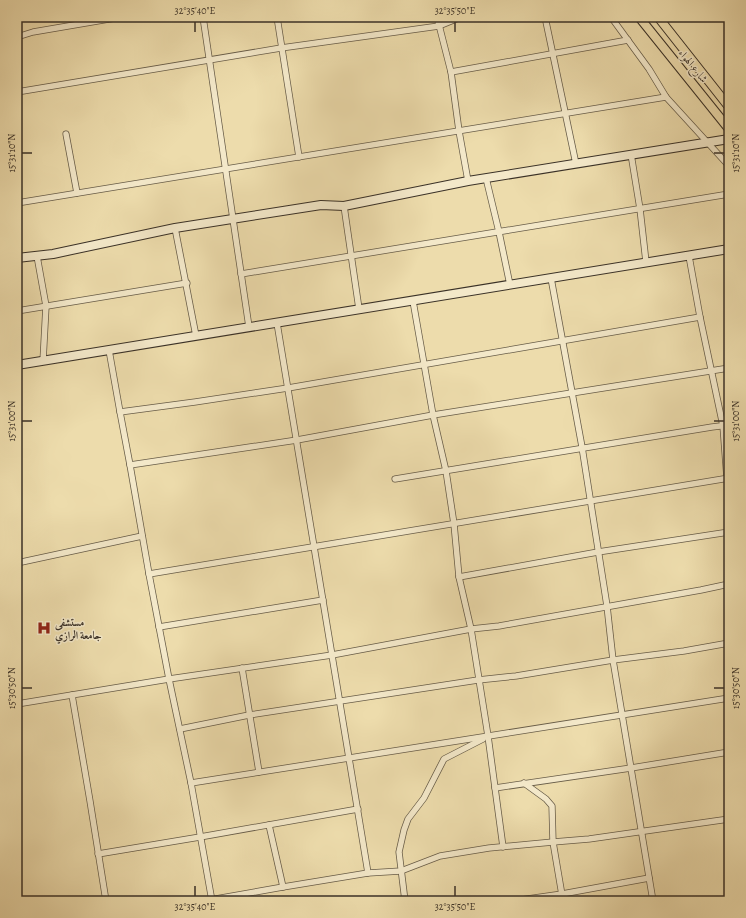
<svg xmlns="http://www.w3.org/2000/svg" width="746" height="918" viewBox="0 0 746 918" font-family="Alegreya,Amiri,serif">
	<rect width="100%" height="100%" fill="#eddcac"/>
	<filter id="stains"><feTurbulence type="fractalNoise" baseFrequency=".005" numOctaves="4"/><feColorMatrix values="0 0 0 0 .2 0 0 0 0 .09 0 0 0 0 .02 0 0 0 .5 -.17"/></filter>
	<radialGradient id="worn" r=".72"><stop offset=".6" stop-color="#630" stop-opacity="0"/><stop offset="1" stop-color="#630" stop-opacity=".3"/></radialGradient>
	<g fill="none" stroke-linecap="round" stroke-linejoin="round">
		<defs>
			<g id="street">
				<polyline points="203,17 249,327"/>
				<polyline points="277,17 299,157"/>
				<polyline points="437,17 451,72 459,131 468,181"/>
				<polyline points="545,17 576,164"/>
				<polyline points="611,17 649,69 666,97 729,166"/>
				<polyline points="17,37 33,32 121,17"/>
				<polyline points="451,72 628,40"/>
				<polyline points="17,92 281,48 439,26 461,17"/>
				<polyline points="66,134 77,193"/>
				<polyline points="631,154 640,209 646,262"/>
				<polyline points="486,178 499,232 510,285"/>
				<polyline points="17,203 666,97"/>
				<polyline points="344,206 359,309"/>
				<polyline points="175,228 196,336"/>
				<polyline points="37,256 46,306 43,361"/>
				<polyline points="689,256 700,317 723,426 727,479 729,491"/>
				<path d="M 241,274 C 404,246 567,222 729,194"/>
				<polyline points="551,278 582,447 607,606 613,660 653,901"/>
				<polyline points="413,301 433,415 446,471 454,524 459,577 471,629 488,736 503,847"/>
				<polyline points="17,311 187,283"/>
				<polyline points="277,323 368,873"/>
				<polyline points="109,350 120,412 130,465 149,574 169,679 191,783 212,901"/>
				<polyline points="120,412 195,402 288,388 700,317"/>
				<polyline points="130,465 297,440 433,415 729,368"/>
				<polyline points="395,479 712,427 729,425"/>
				<polyline points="17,563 142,536"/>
				<polyline points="149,574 729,478"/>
				<polyline points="459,577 598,552 729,532"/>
				<polyline points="159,627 323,600"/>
				<polyline points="242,668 259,772"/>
				<polyline points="72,695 90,801 106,901"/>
				<polyline points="17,704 169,679 332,655 471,629 499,626 701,590 729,584"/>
				<polyline points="180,729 249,715 478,680 516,676 613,660 684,651 729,643"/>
				<polyline points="191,783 729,698"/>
				<polyline points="524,783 546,799 552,806 553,842 563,901"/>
				<polyline points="495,788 631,768 729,752"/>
				<polyline points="269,825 283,887"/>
				<polyline points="98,854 200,837 358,809"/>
				<polyline points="204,901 283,887 368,873 401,871 440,856 489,848 553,842 589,839 729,819"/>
				<polyline points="405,901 399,852 404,830 408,819 424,798 444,759 483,739"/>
				<polyline points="513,901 562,894 649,878"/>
			</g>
			<g id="secondary">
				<polyline points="17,258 53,254 175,228 321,205 344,206 468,181 729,139"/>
				<polyline points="17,365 729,249"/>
			</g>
			<g id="primary">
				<polyline points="639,17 729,129"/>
				<polyline points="658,17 729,107"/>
			</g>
		</defs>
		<use href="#street" stroke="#675c48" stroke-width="7"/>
		<use href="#secondary" stroke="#3a3127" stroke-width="10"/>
		<use href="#primary" stroke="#3a3127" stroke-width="10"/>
		<use href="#street" stroke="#f3e8c9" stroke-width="5.5"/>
		<use href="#secondary" stroke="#f3e8c9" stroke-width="8"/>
		<use href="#primary" stroke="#eddcac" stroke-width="8"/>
	</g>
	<path fill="none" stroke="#3a3127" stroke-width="1.5" d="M 195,22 L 195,32M 455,22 L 455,32M 22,153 L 32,153M 714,153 L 724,153M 22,421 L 32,421M 714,421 L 724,421M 22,688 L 32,688M 714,688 L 724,688M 195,886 L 195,896M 455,886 L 455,896"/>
	<defs>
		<symbol id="hospital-bare" viewBox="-9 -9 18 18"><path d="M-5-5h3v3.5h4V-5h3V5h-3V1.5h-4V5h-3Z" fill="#8f2418" stroke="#f3e8c9" stroke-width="2.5" paint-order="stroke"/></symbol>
	</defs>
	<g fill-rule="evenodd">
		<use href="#hospital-bare" x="34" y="618" width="20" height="20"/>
	</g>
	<g text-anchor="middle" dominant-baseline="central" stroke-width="3" stroke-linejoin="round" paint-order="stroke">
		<g font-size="11" fill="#3a3127" stroke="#f3e8c9">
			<text transform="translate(693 66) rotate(51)">شارع الهواء</text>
		</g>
		<g font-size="11" font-weight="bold" fill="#3a3127" stroke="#f3e8c9" text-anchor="start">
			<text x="55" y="622">مستشفى<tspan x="55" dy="13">جامعة الرازي</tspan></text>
		</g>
	</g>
	<rect width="746" height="918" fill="none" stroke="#eddcac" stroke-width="44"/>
	<rect x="22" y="22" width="702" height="874" fill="none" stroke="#3a3127" stroke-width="1.5"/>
	<g font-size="10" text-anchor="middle" fill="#3a3127">
		<text x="195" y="14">32°35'40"E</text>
		<text x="455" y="14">32°35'50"E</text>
		<text transform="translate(11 153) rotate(-90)" y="4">15°31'10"N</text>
		<text transform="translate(735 153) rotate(-90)" y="4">15°31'10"N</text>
		<text transform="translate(11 421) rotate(-90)" y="4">15°31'00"N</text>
		<text transform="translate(735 421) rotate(-90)" y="4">15°31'00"N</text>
		<text transform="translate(11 688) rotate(-90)" y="4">15°30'50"N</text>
		<text transform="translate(735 688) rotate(-90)" y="4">15°30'50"N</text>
		<text x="195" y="910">32°35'40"E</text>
		<text x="455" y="910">32°35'50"E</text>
	</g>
	<rect width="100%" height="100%" filter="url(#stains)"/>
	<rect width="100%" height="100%" fill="url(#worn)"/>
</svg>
